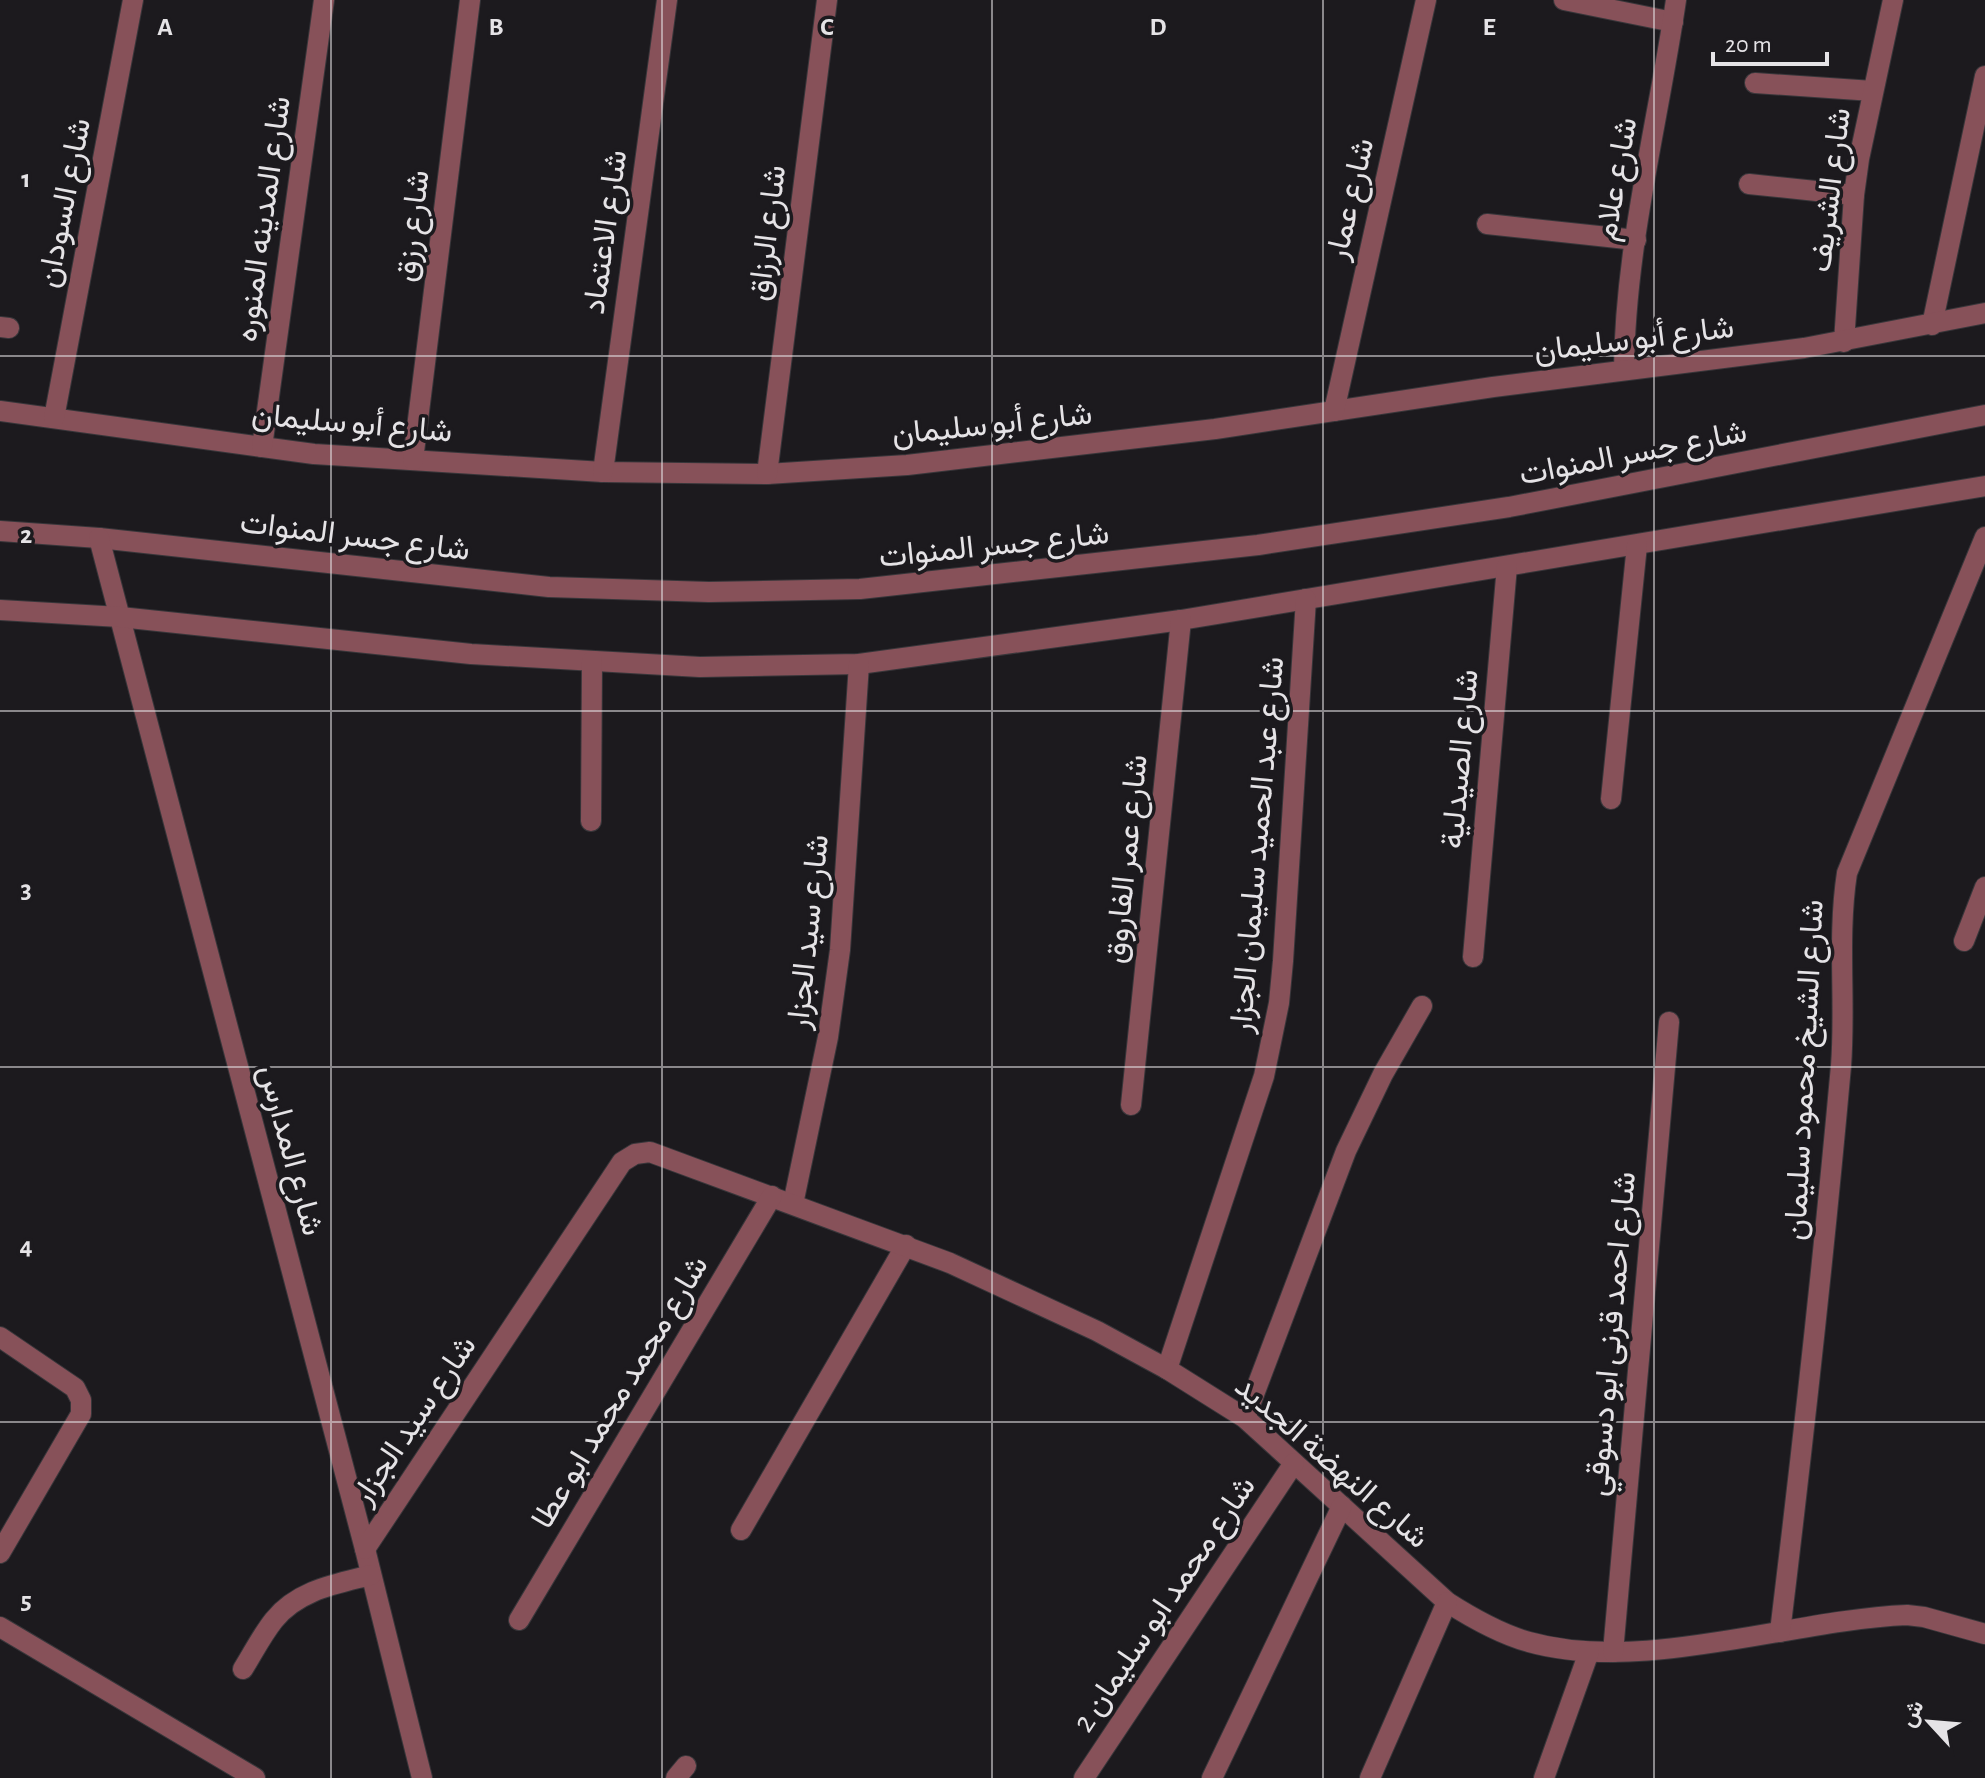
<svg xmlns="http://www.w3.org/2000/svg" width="1985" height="1778" viewBox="0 0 1985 1778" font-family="'Alegreya Sans',Vazirmatn,sans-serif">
	<rect width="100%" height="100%" fill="#1c1a1e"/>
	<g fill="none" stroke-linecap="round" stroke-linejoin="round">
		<defs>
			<g id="minor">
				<polyline points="1564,0 1673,22"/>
				<polyline points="1755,83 1873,91"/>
				<polyline points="1749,184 1854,195"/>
				<polyline points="1487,224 1636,240"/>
				<polyline points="1932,325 1985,76"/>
				<polyline points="0,327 9,328"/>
				<polyline points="1844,342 1854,195 1859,159 1893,0"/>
				<path d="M 1624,370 C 1625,246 1658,123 1676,0"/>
				<polyline points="0,411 314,454 603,472 767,474 907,465 1215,429 1493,387 1804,348 1985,313"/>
				<polyline points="1334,411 1426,0"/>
				<polyline points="54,418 133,0"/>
				<polyline points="262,447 324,0"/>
				<polyline points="413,460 470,0"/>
				<polyline points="603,472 667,0"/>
				<polyline points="767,474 827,0"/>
				<polyline points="0,531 99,538 549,587 709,592 860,589 1258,545 1509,507 1985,415"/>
				<polyline points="99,538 365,1549 422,1778"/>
				<polyline points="0,610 120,617 471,654 700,667 859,664 1181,620 1985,486"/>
				<polyline points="1611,799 1637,545"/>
				<polyline points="591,821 592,661"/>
				<polyline points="1964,941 1985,887"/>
				<polyline points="1473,957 1507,566"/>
				<polyline points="1131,1105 1181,620"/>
				<polyline points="793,1204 828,1037 840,950 859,664"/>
				<polyline points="0,1337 75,1388 81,1400 81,1414 0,1553"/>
				<polyline points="1167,1369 1264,1076 1279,1003 1283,961 1306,599"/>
				<polyline points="1245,1418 1346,1151 1383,1074 1422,1006"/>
				<polyline points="741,1530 906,1245"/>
				<path d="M 365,1549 L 622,1162 L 635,1154 L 650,1152 L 950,1263 L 1097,1331 L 1167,1369 L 1245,1418 L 1447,1602 C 1472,1618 1500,1634 1529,1642 C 1643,1674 1789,1620 1907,1615 L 1924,1617 L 1985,1634"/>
				<polyline points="519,1620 772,1196"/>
				<polyline points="0,1627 255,1778"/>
				<path d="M 1780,1632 C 1803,1443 1824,1255 1841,1066 C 1846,1002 1837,937 1847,873 L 1985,537"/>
				<polyline points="1613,1652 1669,1022"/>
				<path d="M 243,1669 C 253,1653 262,1635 274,1620 C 298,1590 336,1584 371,1575"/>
				<polyline points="676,1778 686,1766"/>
				<polyline points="1084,1778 1294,1463"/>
				<polyline points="1212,1778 1342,1506"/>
				<polyline points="1370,1778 1447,1602"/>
				<polyline points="1544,1778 1589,1652"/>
			</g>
		</defs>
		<use href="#minor" stroke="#38363a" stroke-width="22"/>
		<use href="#minor" stroke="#875159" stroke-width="20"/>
	</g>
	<path fill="none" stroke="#e5e3e6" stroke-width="2" stroke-opacity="0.55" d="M 331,0 L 331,1778M 662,0 L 662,1778M 992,0 L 992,1778M 1323,0 L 1323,1778M 1654,0 L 1654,1778M 0,356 L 1985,356M 0,711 L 1985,711M 0,1067 L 1985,1067M 0,1422 L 1985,1422"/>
	<g text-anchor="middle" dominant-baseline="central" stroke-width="7" stroke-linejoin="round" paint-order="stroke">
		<g font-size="32" fill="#e5e3e6" stroke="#1c1a1e">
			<text transform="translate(1616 179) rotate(-80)">شارع علام</text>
			<text transform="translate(1830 190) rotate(-83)">شارع الشريف</text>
			<text transform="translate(1350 199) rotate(-77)">شارع عمار</text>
			<text transform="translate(64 203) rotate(-79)">شارع السودان</text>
			<text transform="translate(263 219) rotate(-82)">شارع المدينه المنوره</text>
			<text transform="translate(412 226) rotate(-83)">شارع رزق</text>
			<text transform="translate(605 232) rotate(-82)">شارع الاعتماد</text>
			<text transform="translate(767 233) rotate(-83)">شارع الرزاق</text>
			<text transform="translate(1634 339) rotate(-7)">شارع أبو سليمان</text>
			<text transform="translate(352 423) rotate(5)">شارع أبو سليمان</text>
			<text transform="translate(992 424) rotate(-6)">شارع أبو سليمان</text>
			<text transform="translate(1633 453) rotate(-11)">شارع جسر المنوات</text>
			<text transform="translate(355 536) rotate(7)">شارع جسر المنوات</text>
			<text transform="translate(994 545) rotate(-6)">شارع جسر المنوات</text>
			<text transform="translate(1460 759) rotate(-85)">شارع الصيدلية</text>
			<text transform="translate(1257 845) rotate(-85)">شارع عبد الحميد سليمان الجزار</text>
			<text transform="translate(1126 859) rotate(-84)">شارع عمر الفاروق</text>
			<text transform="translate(808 932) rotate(-84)">شارع سيد الجزار</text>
			<text transform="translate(1804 1070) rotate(-87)">شارع الشيخ محمود سليمان</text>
			<text transform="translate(291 1150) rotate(75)">شارع المدارس</text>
			<text transform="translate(1611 1334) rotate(-85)">شارع احمد قرنى ابو دسوقي</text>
			<text transform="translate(620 1392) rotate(-59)">شارع محمد محمد ابو عطا</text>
			<text transform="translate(414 1420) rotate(-56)">شارع سيد الجزار</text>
			<text transform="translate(1332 1462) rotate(41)">شارع النهضة الجديد</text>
			<text transform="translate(1164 1604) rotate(-56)">شارع محمد ابو سليمان 2</text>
		</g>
	</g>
	<g font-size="26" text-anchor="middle" font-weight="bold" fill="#e5e3e6" stroke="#1c1a1e" stroke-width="7" stroke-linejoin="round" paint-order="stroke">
		<text x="165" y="35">A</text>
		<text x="496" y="35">B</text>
		<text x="827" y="35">C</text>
		<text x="1158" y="35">D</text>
		<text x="1489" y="35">E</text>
		<text x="26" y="187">1</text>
		<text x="26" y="543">2</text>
		<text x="26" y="898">3</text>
		<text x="26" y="1254">4</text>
		<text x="26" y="1609">5</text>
	</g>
	<g transform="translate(1929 1722) rotate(296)" stroke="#1c1a1e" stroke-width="6" paint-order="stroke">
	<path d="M0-6L14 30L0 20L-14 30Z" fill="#e5e3e6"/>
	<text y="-12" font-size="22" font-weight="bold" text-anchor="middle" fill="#e5e3e6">ش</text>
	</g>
	<path d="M1713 52v12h114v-12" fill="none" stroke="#e5e3e6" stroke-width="4"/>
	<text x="1725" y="52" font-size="24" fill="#e5e3e6" stroke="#1c1a1e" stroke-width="6" paint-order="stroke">20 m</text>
</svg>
